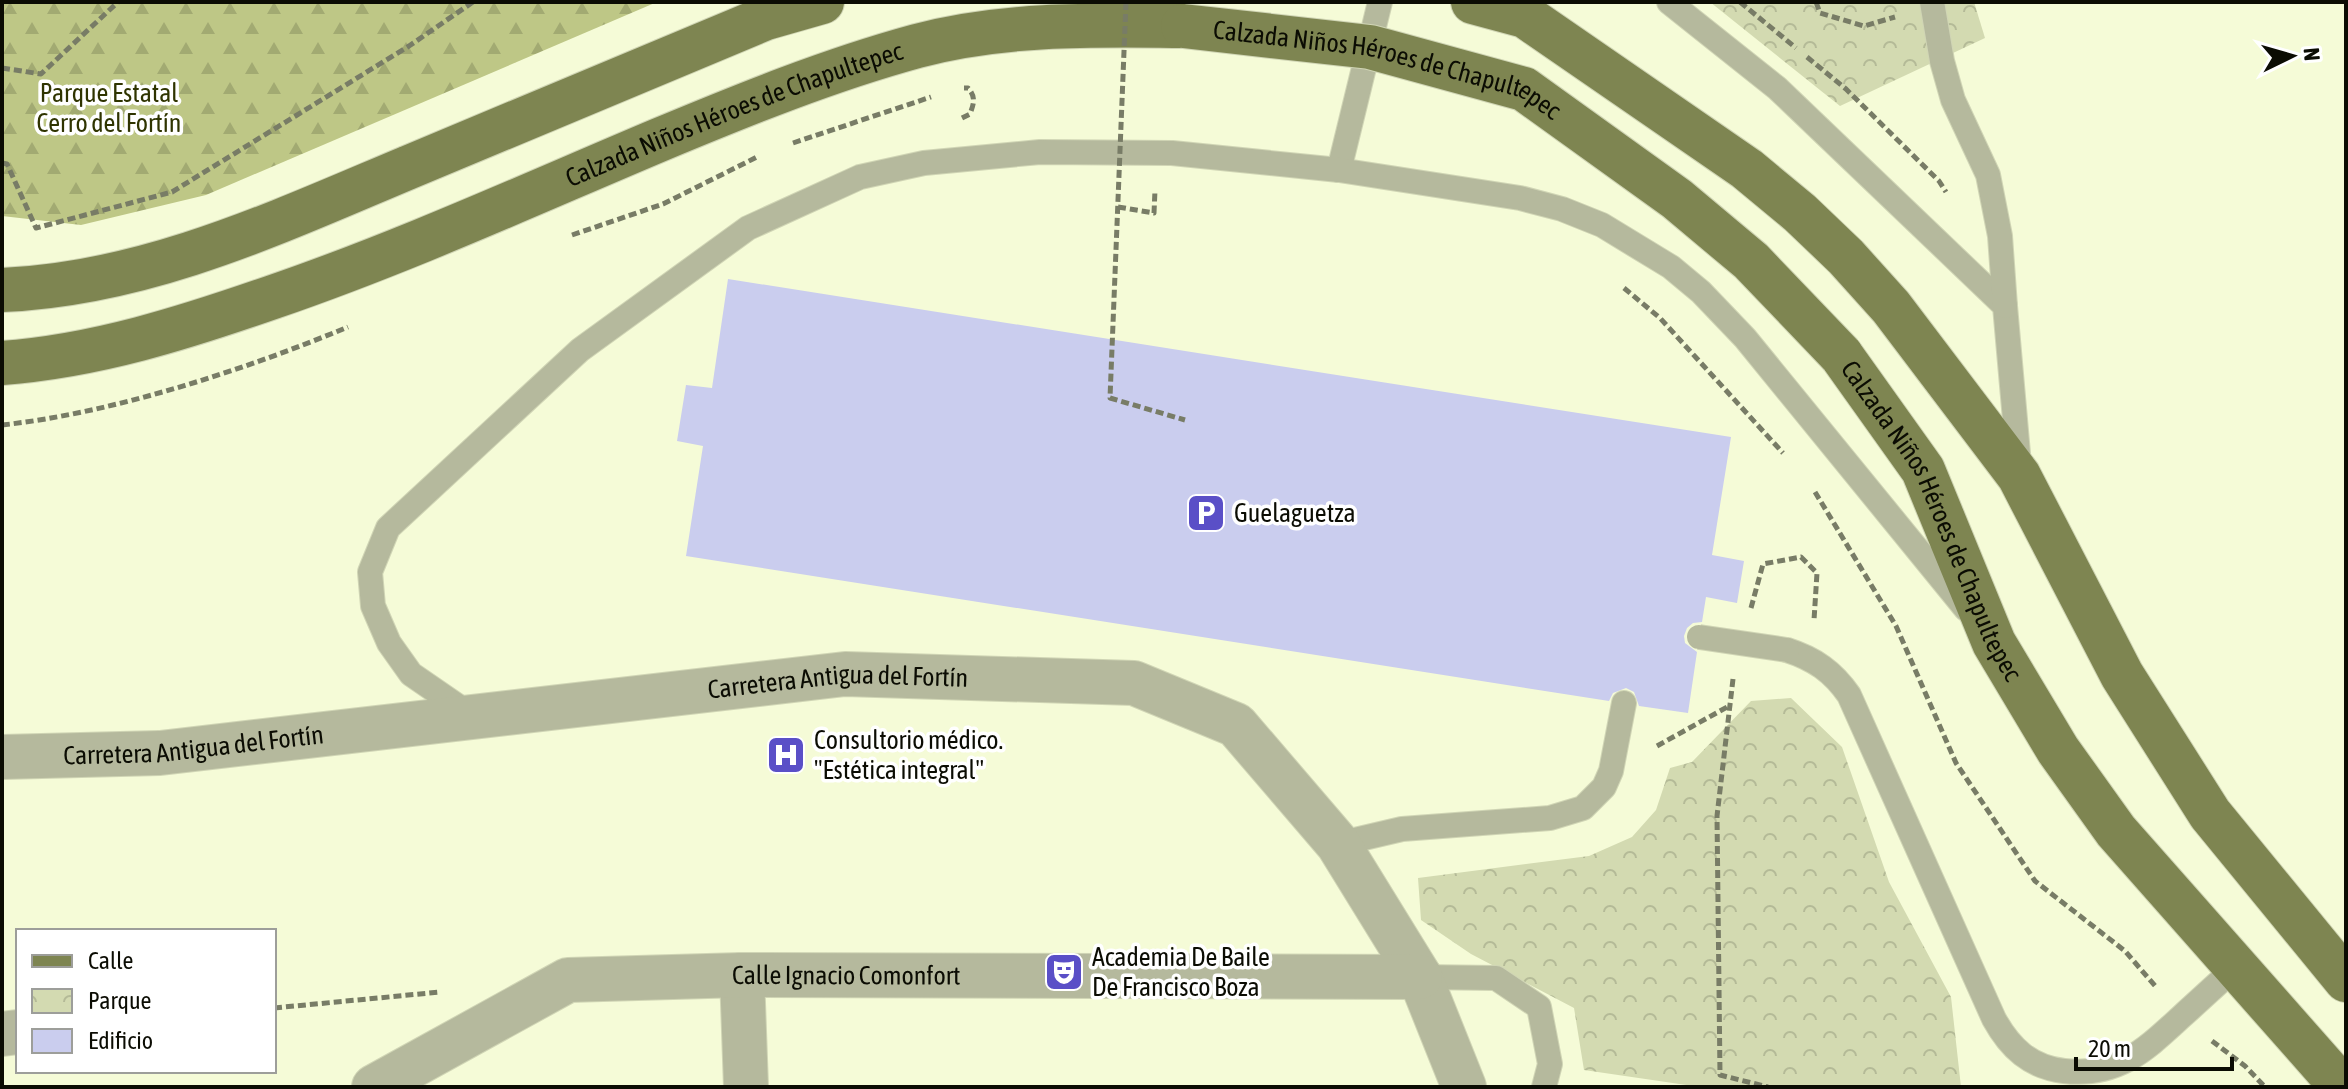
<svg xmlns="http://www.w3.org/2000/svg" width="2348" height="1089" viewBox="0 0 2348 1089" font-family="'Asap Condensed',sans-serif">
	<defs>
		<pattern id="forest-firs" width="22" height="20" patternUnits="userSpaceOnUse" patternTransform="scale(2)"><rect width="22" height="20" fill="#bec786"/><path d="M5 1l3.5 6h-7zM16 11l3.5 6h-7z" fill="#a2aa72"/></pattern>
		<pattern id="park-crowns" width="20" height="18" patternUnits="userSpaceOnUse" patternTransform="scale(2)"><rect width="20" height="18" fill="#d3dab1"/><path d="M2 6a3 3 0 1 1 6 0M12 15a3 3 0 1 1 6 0" fill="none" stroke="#b4ba97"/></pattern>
	</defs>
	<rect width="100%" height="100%" fill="#f5fbd7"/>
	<polygon fill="url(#forest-firs)" points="2,2 657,2 206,195 81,225 2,216"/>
	<g fill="url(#park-crowns)">
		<polygon points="1710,2 1974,2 1985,38 1840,106"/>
		<polygon points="1791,698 1842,747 1889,882 1951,997 1961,1087 1700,1087 1584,1070 1574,1008 1471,954 1421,920 1418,878 1589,856 1632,837 1656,810 1670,768 1692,762 1751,701"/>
	</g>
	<polygon fill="#cacdee" points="728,279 1731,437 1712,555 1744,561 1737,603 1706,597 1702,622 1693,623 1687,628 1684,636 1685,643 1697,652 1688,713 1639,706 1634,692 1626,688 1613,693 1609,701 686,556 703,446 677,441 686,385 712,388"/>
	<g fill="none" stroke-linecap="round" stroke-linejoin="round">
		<defs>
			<g id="service">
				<polyline points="1669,2 1777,88 2005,306 2019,465"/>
				<polyline points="1932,2 1942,61 1953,100 1988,175 2000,236 2005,306"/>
				<polyline points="1339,170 1380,2"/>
				<path d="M 1787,650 C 1815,659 1833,672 1849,695 L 1994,1019 C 2010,1048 2030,1067 2064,1071 C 2118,1077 2145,1050 2181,1017 C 2200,1000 2218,983 2236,967"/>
				<polyline points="472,716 411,674 389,643 373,606 370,572 388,528 580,350 748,228 860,177 924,163 1040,152 1172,153 1339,170 1520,198 1562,209 1602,225 1671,267 1701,292 1745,338 1966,609"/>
				<polyline points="1338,844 1402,829 1550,818 1583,808 1604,787 1611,771 1624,703"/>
				<polyline points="1420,977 1496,978 1539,1007 1550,1064 1544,1087"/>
			</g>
			<g id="minor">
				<path id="s1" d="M 2,757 L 160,753 L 845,674 L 1134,683 L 1236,725 L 1338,844 L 1420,977 L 1464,1087"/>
				<polyline points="742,975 746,1087"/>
				<polyline points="2,1034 18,1032"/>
				<path id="s2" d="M 374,1087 L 568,980 L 742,975 L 1420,977"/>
			</g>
			<g id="primary">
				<polyline points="1473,2 1525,16 1747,169 1800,213 1846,257 1891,307 2019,476 2122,675 2210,814 2346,980"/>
				<path d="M 2,290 C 146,284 276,223 407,168 C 527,118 647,68 766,18 L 822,2"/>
				<path id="s3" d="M 1841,355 L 1923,470 L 1994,643 L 2058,750 L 2116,831 L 2342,1087"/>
				<path id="s4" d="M 2,363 C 96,356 184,328 273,297 C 404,252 531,194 659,140 C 743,105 829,70 917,46 C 1003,23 1094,25 1183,26"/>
			</g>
		</defs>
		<use href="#service" stroke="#d0d5b5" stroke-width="26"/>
		<use href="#minor" stroke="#d0d5b5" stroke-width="46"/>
		<use href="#primary" stroke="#d0d5b5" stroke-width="46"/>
		<g stroke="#787c66" stroke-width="5" stroke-dasharray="8 4" stroke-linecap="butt">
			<polyline points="1740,2 1796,48"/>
			<polyline points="1816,2 1820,13 1864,26 1895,17"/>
			<polyline points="1807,57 1846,89 1939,181 1946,192"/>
			<polyline points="2,68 41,74 118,2"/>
			<path d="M 962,118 L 970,114 C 974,103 976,97 968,88 L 964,88"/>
			<polyline points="793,143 931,97"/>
			<polyline points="2,163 7,164 36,228 172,192 409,46 473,2"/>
			<polyline points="1118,207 1154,213 1155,190"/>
			<polyline points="572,235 663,204 757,157"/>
			<polyline points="1624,288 1660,318 1783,453"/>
			<path d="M 2,425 C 113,413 244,370 348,327"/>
			<polyline points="1815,492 1896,626 1956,763 2035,881 2125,951 2156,987"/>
			<polyline points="1751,608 1763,564 1801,557 1817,573 1814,620"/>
			<polyline points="1733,679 1717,816 1720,1075 1768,1087"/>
			<polyline points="1657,746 1729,706"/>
			<polyline points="274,1008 440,992"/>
			<polyline points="2212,1041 2245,1066 2265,1087"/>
		</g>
		<use href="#service" stroke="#b5b99d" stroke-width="24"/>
		<use href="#minor" stroke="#b5b99d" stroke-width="44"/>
		<use href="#primary" stroke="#7e8551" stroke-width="44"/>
		<defs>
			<polyline id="service-bridge" points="1699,637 1787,650"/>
			<g id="primary-bridge">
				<path id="s5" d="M 1183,26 L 1370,47 L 1524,89 L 1677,199 L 1751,261 L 1841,355"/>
			</g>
		</defs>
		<use href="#service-bridge" stroke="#d0d5b5" stroke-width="26" stroke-linecap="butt"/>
		<use href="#primary-bridge" stroke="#d0d5b5" stroke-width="46" stroke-linecap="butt"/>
		<polyline stroke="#787c66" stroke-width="5" stroke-dasharray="8 4" stroke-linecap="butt" points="1126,2 1110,398 1185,420"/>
		<use href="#service-bridge" stroke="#b5b99d" stroke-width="24"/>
		<use href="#primary-bridge" stroke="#7e8551" stroke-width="44"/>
	</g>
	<defs>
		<symbol id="parking-square" viewBox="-11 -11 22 22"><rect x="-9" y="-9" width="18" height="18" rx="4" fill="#5a4fc7" stroke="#fff"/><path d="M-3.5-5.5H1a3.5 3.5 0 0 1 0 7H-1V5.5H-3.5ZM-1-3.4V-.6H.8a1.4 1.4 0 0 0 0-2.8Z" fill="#fff"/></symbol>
		<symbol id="hospital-square" viewBox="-11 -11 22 22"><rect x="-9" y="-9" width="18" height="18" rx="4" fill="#5a4fc7" stroke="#fff"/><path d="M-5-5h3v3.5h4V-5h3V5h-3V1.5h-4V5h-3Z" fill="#fff"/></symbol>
		<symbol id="theatre-square" viewBox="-11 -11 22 22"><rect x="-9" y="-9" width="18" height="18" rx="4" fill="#5a4fc7" stroke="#fff"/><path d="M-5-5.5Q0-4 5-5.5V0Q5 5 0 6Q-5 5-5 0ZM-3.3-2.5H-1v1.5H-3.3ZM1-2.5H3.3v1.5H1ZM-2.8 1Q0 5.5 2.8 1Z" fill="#fff"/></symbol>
	</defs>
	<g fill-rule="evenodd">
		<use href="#parking-square" x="1184" y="491" width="44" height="44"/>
		<use href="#hospital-square" x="764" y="733" width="44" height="44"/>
		<use href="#theatre-square" x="1042" y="950" width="44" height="44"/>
	</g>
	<g text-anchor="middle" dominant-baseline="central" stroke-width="7" stroke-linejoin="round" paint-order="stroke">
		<g font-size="26" fill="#0b0c03" stroke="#fff">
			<text stroke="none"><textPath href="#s5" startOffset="210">Calzada Niños Héroes de Chapultepec</textPath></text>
			<text stroke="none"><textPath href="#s4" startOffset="776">Calzada Niños Héroes de Chapultepec</textPath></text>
			<text stroke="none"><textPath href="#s3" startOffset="190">Calzada Niños Héroes de Chapultepec</textPath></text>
			<text stroke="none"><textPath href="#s1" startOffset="840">Carretera Antigua del Fortín</textPath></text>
			<text stroke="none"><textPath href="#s1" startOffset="192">Carretera Antigua del Fortín</textPath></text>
			<text stroke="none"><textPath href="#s2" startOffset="500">Calle Ignacio Comonfort</textPath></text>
		</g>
		<g font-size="26" fill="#2f3400" stroke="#fff">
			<text x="109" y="93">Parque Estatal<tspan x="109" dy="30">Cerro del Fortín</tspan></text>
		</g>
		<g font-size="26" fill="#0b0c03" stroke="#fff" text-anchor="start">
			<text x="1234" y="513">Guelaguetza</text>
			<text x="814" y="740">Consultorio médico.<tspan x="814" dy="30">"Estética integral"</tspan></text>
			<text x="1092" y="957">Academia De Baile<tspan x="1092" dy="30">De Francisco Boza</tspan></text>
		</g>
	</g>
	<rect width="2348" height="1089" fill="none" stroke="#0b0c03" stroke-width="8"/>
	<rect x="16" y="929" width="260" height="144" fill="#ffffff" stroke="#9d9e9a" stroke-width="2"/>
	<rect x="32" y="955" width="40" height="12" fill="#7e8551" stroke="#9d9e9a" stroke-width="2"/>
	<text x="88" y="969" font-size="24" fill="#0b0c03">Calle</text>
	<rect x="32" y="989" width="40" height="24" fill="url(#park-crowns)" stroke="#9d9e9a" stroke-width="2"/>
	<text x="88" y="1009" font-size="24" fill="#0b0c03">Parque</text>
	<rect x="32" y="1029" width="40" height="24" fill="#cacdee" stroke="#9d9e9a" stroke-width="2"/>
	<text x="88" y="1049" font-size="24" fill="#0b0c03">Edificio</text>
	<g transform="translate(2292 56) rotate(85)" stroke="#ffffff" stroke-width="6" paint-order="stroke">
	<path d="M0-6L14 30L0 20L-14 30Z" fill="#0b0c03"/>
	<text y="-12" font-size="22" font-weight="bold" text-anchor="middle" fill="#0b0c03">N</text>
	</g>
	<path d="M2076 1057v12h156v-12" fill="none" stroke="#0b0c03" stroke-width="4"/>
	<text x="2088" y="1057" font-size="24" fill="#0b0c03" stroke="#ffffff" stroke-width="6" paint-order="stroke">20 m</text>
</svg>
